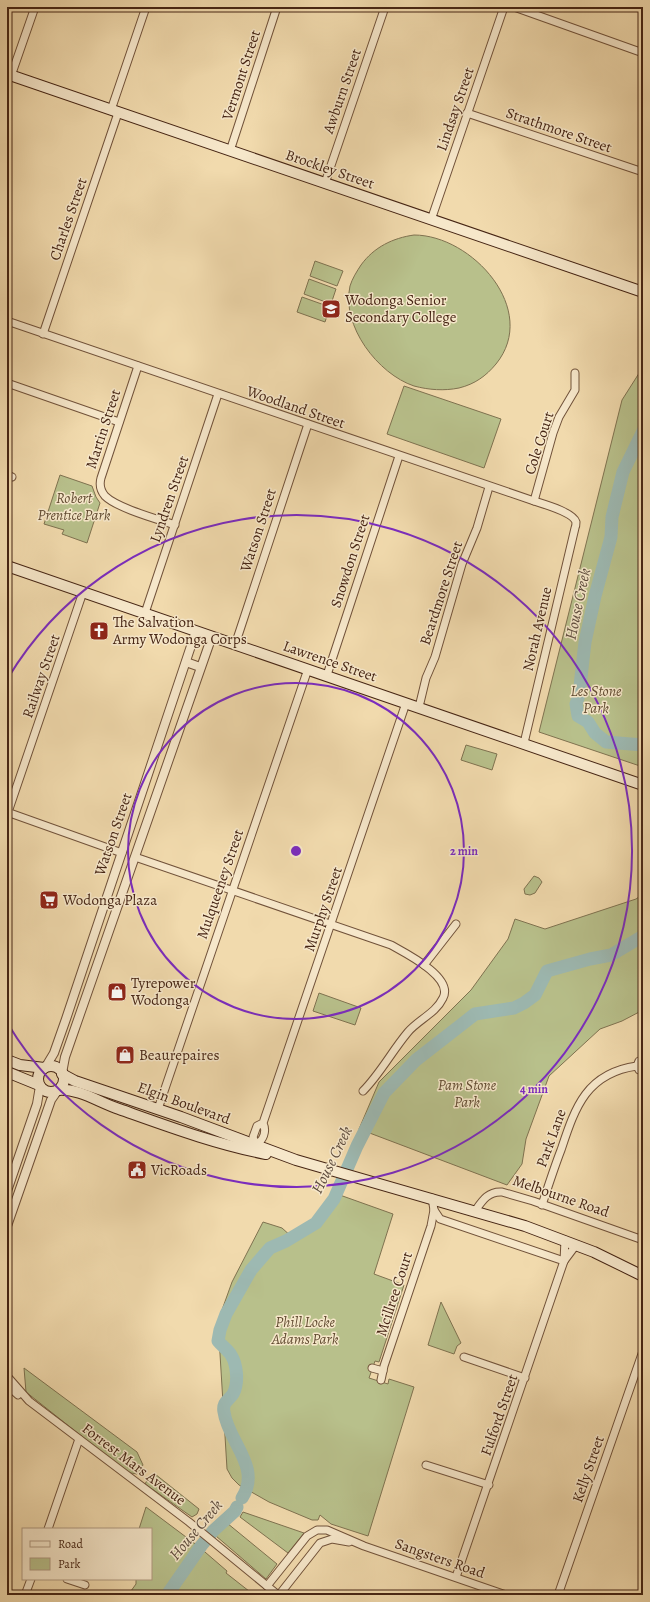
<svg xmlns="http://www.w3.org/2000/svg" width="650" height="1602" viewBox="0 0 650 1602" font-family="Alegreya,serif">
	<rect width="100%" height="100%" fill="#f1daad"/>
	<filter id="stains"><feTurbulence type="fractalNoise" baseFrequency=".005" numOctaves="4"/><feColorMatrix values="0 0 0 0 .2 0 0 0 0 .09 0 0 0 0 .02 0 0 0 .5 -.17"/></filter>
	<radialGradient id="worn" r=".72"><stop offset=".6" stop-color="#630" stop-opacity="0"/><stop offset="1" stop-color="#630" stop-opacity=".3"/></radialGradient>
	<g fill="#b8c08b" stroke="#7f7250">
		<path d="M 414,235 C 472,235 540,310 496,364 C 486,376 475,384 459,388 C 444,391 429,390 414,386 C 378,374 341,326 350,286 C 352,279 357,271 361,265 C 374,247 393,238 414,235 Z"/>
		<polygon points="315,261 343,271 337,286 310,276"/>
		<polygon points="309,279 336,289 331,304 304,294"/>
		<polygon points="302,297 330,307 325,322 297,312"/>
		<polygon points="643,367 643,767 539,732 622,400"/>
		<polygon points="404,386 501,419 484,468 387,434"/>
		<polygon points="60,475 92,486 96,497 100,503 87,543 62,534 64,530 44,524"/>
		<polygon points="466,745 497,754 492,770 461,760"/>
		<polygon points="534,876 539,878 542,882 535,893 530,895 525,894 524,889"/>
		<polygon points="643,894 643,1010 622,1021 600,1029 549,1076 526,1139 522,1164 507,1185 359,1129 379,1082 471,990 508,939 515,919 545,929 636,899"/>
		<polygon points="319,993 361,1008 355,1025 313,1011"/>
		<polygon points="337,1194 393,1214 374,1274 404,1285 379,1362 375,1361 369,1378 388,1384 389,1379 414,1387 368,1536 331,1524 320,1515 318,1520 312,1520 269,1502 239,1485 232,1478 227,1469 218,1321 232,1282 263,1222 282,1228 292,1237 316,1223"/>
		<polygon points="441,1302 461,1343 457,1346 454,1354 428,1345"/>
		<polygon points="24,1368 137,1452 143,1465 137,1474 131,1473 124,1470 26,1392"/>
		<polygon points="155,1474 199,1509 197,1514 192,1517 145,1484 149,1477"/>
		<polygon points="146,1507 198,1546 227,1571 226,1573 254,1595 128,1595 136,1584 136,1579 151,1579 151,1529 139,1529"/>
		<polygon points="243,1512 304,1533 288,1553 240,1517"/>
		<polygon points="227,1523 277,1564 266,1579 216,1536"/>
	</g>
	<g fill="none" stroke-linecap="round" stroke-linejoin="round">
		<g stroke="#9db9b2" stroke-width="13">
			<polyline points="643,431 623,472 612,517 611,537 595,596 585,642 579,695 576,704 578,716 588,722 595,733 606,742 643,745"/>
			<path d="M 242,1498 C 262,1467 228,1442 224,1412 C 222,1402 229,1400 233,1394 C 239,1383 237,1364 231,1355 C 228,1350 222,1346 218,1341 L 220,1330 L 226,1314 L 251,1270 L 270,1248 L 286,1241 L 316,1223 L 334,1199 L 357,1146 L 384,1093 L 416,1060 L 475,1014 L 514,1008 L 524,1003 L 535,995 L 547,971 L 590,959 L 611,955 L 643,936"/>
			<polyline points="167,1595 201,1546 213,1531 235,1511 237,1507"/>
		</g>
		<defs>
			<g id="minor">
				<polyline points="514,7 643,53"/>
				<polyline points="11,76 35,7"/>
				<polyline points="111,110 146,7"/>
				<polyline points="467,113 643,172"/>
				<polyline points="230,151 277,7"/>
				<polyline points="325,183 385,7"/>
				<polyline points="431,220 504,7"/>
				<path d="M 7,321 L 534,501 C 543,504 573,512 576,522 C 576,524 576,526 575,528 L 524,743"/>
				<polyline points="43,334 118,113"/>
				<path d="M 138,366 L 101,478 C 99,485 100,490 105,496 C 117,508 157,519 175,525"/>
				<polyline points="7,383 119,422"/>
				<polyline points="7,475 12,477"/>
				<polyline points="534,501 553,433 559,417 575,390 575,373"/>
				<polyline points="145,613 218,394"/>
				<polyline points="235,645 308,424"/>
				<polyline points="327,675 399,456"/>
				<polyline points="419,707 426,678 435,657 462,564 477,528 489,487"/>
				<polyline points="7,812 122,853"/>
				<polyline points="8,812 83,592"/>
				<path d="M 135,857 L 391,945 C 405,953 454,977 443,998 C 436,1013 418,1020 408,1032 C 392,1051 380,1074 363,1091"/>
				<polyline points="424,965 456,924"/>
				<polyline points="643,1060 639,1061 637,1066 639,1070 643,1071"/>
				<polyline points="158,1109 308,669"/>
				<path d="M 263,1123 L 257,1126 L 253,1137 L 256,1145 C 263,1140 267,1132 263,1123 L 406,703"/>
				<path d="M 542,1205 C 548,1187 554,1168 561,1150 C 575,1108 586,1073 637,1066"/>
				<polyline points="434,1210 440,1219 564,1261"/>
				<path d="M 475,1211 C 482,1201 488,1191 502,1192 L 533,1201 L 643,1240"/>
				<polyline points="564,1261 576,1245"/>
				<polyline points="464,1357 525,1378"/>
				<polyline points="372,1368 383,1371"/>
				<polyline points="7,1376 29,1401 189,1522 278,1595"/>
				<polyline points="381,1380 384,1366 431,1226 434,1210 432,1198"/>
				<polyline points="7,1385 18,1395"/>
				<polyline points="426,1465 489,1485"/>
				<polyline points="48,1529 79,1439"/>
				<polyline points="456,1577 564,1261 565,1240"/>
				<polyline points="67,1579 85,1585"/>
				<polyline points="267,1586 307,1536 317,1530 327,1530 364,1546 506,1595"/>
				<polyline points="25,1595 31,1579"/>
				<polyline points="279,1595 320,1543 332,1539 349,1542"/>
				<polyline points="558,1595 643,1351"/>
			</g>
			<g id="tertiary">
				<polyline points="186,662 200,667"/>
				<polyline points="45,1068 54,1053 66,1019 196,631"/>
				<polyline points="62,1073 65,1057 212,636"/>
				<polyline points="7,1191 37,1104 40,1086"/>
				<polyline points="7,1226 51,1100 58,1090"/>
			</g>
			<g id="secondary">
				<polyline points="7,74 643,292"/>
				<polyline points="7,566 643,785"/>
				<polyline points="7,1060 20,1065 44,1068"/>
				<circle cx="51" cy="1079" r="13"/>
				<polyline points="7,1072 39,1085"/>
				<polyline points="62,1074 75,1081 181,1117 296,1160 525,1226 594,1252 643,1276"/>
				<path d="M 58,1090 C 79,1088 100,1103 119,1109 C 167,1126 215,1144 266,1154"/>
			</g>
		</defs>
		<use href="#minor" stroke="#71523a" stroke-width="9"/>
		<use href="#tertiary" stroke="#71523a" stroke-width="10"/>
		<use href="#secondary" stroke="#462514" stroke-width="12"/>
		<use href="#minor" stroke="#f6e7ca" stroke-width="7"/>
		<use href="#tertiary" stroke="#f6e7ca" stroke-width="8"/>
		<use href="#secondary" stroke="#f6e7ca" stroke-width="10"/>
	</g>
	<g fill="none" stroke="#7b2cbf" stroke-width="2">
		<circle cx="296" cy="851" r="168"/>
		<path d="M8 678A336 336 0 1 1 8 1024"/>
	</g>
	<defs>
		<symbol id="school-square" viewBox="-11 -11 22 22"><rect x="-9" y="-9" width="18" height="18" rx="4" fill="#8f2418" stroke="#f6e7ca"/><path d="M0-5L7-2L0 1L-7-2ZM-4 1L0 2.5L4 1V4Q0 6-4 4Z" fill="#fff"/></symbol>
		<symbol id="church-square" viewBox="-11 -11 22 22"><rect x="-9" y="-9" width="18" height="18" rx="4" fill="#8f2418" stroke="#f6e7ca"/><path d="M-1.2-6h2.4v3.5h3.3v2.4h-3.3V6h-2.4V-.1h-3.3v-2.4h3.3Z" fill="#fff"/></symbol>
		<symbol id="supermarket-square" viewBox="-11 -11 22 22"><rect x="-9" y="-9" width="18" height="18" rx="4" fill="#8f2418" stroke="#f6e7ca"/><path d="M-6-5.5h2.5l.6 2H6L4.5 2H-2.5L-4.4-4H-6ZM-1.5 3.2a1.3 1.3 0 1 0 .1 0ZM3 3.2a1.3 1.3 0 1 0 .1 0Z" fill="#fff"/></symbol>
		<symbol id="shop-square" viewBox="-11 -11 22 22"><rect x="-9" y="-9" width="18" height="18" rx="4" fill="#8f2418" stroke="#f6e7ca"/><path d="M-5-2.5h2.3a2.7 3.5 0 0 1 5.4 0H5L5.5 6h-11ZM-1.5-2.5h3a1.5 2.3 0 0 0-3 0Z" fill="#fff"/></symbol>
		<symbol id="civic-square" viewBox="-11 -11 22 22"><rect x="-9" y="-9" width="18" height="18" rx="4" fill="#8f2418" stroke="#f6e7ca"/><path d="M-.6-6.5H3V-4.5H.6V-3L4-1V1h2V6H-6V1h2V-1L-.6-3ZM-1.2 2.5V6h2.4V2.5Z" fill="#fff"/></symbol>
	</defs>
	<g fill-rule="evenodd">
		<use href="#school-square" x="320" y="298" width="22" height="22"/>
		<use href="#church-square" x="88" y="620" width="22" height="22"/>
		<use href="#supermarket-square" x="38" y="889" width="22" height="22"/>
		<use href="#shop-square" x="106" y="981" width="22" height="22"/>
		<use href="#shop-square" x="114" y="1044" width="22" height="22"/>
		<use href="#civic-square" x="126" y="1159" width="22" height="22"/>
	</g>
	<g text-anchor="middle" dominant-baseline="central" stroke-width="3" stroke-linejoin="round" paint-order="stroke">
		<g font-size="15" fill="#462514" stroke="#f6e7ca">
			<text transform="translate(241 75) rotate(-72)">Vermont Street</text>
			<text transform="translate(342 91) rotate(-71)">Awburn Street</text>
			<text transform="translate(455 109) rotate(-71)">Lindsay Street</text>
			<text transform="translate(559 130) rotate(19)">Strathmore Street</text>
			<text transform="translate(330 169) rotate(19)">Brockley Street</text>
			<text transform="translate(68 219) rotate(-71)">Charles Street</text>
			<text transform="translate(296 407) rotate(19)">Woodland Street</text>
			<text transform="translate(103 429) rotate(-72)">Martin Street</text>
			<text transform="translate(539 443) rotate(-72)">Cole Court</text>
			<text transform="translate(169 499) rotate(-71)">Lyndren Street</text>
			<text transform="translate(258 530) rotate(-72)">Watson Street</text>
			<text transform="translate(350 561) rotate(-72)">Snowdon Street</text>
			<text transform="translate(441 593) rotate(-72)">Beardmore Street</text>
			<text transform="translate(537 629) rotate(-77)">Norah Avenue</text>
			<text transform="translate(330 661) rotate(19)">Lawrence Street</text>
			<text transform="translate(41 676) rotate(-71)">Railway Street</text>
			<text transform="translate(113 834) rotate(-71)">Watson Street</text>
			<text transform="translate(220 884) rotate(-71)">Mulqueeney Street</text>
			<text transform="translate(323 909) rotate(-71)">Murphy Street</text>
			<text transform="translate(184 1103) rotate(20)">Elgin Boulevard</text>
			<text transform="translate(551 1138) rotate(-70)">Park Lane</text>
			<text transform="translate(561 1196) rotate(19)">Melbourne Road</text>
			<text transform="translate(394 1294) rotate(-72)">Mcillree Court</text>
			<text transform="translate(499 1415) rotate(-71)">Fulford Street</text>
			<text transform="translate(134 1464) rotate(37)">Forrest Mars Avenue</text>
			<text transform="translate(588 1469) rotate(-71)">Kelly Street</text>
			<text transform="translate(440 1558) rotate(19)">Sangsters Road</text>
		</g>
		<g font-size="15" fill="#462514" stroke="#f6e7ca" text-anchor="start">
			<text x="345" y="300">Wodonga Senior<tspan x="345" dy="17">Secondary College</tspan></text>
			<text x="113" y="622">The Salvation<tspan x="113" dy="17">Army Wodonga Corps</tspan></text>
			<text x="63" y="900">Wodonga Plaza</text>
			<text x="131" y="983">Tyrepower<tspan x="131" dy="17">Wodonga</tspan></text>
			<text x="139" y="1055">Beaurepaires</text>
			<text x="151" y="1170">VicRoads</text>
		</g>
		<g font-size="15" font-style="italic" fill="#624c32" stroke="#f6e7ca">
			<text x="74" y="498">Robert<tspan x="74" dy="17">Prentice Park</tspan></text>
			<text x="596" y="691">Les Stone<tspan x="596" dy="17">Park</tspan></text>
			<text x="467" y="1085">Pam Stone<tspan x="467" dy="17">Park</tspan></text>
			<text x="305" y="1322">Phill Locke<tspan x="305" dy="17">Adams Park</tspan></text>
		</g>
		<g font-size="16" font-style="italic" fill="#5c4a3c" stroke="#f6e7ca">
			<text transform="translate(578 604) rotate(-78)">House Creek</text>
			<text transform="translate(332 1160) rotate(-64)">House Creek</text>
			<text transform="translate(196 1530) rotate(-50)">House Creek</text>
		</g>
	</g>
	<circle cx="296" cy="851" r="6" fill="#7b2cbf" stroke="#f6e7ca" stroke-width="2"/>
	<g font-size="12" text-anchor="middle" font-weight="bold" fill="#7b2cbf" stroke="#f6e7ca" stroke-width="3" stroke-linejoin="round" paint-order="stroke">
		<text x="464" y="855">2 min</text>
		<text x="534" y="1093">4 min</text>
	</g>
	<rect width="650" height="1602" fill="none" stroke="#f1daad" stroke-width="24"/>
	<rect x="8" y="8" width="634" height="1586" fill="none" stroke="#462514" stroke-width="2"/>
	<rect x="12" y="12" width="626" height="1578" fill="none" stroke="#462514"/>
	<rect x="22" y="1528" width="130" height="52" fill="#f6e7ca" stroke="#b09981"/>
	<rect x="30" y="1541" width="20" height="6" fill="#f6e7ca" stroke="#b09981"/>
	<text x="58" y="1548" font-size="12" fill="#462514">Road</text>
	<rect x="30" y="1558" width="20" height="12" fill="#b8c08b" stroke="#b09981"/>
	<text x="58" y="1568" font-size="12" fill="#462514">Park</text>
	<rect width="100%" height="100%" filter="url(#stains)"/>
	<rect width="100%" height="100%" fill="url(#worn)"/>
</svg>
